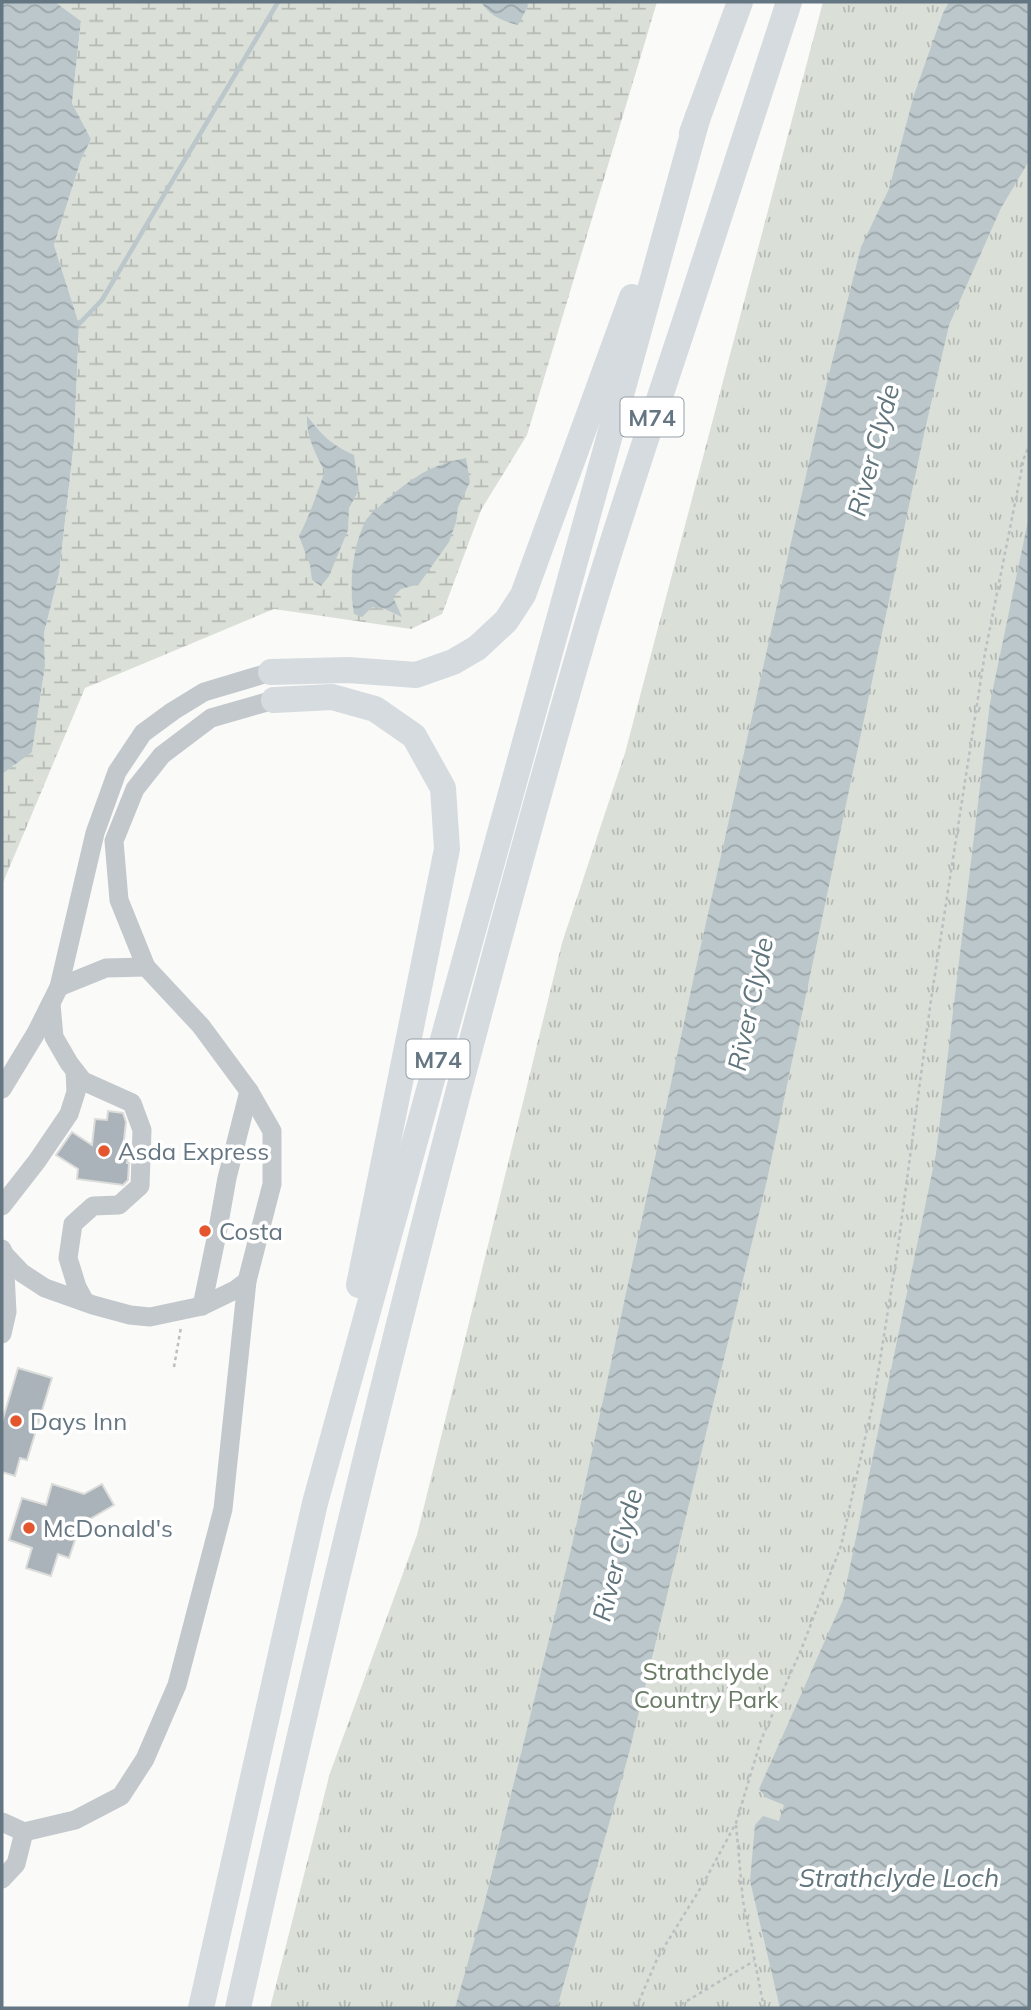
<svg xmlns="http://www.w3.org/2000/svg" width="1031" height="2010" viewBox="0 0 1031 2010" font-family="Mulish,sans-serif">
	<defs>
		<pattern id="wetland-marsh" width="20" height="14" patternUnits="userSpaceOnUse" patternTransform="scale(1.75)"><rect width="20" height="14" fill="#dadfd7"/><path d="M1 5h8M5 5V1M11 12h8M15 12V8" fill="none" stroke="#b4b9b4"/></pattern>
		<pattern id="park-tufts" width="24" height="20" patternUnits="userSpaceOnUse" patternTransform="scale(1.75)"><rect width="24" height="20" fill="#dadfd7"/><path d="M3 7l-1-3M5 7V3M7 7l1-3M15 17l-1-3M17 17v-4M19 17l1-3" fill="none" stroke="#b4b9b4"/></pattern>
		<pattern id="water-waves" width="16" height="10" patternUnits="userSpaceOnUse" patternTransform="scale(1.75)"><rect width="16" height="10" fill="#bbc7cb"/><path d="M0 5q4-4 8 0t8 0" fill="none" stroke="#9ca6aa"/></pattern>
	</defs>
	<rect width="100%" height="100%" fill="#fafaf8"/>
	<polygon fill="url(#wetland-marsh)" points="55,2 657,2 527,435 481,510 442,614 411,629 274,609 85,688 2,885 2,774 32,751 45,666 44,633 59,574 74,442 79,324 54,245 81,160 91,139 72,103 81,21"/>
	<polygon fill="url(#park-tufts)" points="823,2 1029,2 1029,2008 270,2008 330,1773 417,1535 562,943 625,753"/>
	<g fill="url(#water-waves)">
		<polygon points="2,2 55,2 81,21 72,103 91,139 81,160 54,245 79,324 74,442 59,574 44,633 45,666 32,752 2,774"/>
		<path d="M 481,2 L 527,2 L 528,6 L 518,25 C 502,21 490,16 481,2 Z"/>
		<polygon points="949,2 1029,2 1029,161 1001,208 949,325 924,434 767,1180 629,1753 557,2008 455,2008 483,1909 572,1545 693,981 826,386 861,247 889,189 914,95 943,13"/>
		<path d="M 307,416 C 323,436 330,444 354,455 L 359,490 L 349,508 L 348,530 L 329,576 L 321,586 L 312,580 L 310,565 L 299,536 C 310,515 317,493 325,471 C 315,454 306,435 307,416 Z"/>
		<path d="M 466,458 L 470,482 L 458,507 L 456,522 L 449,542 L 419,584 L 401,589 L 393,597 L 402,617 L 383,608 L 372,607 L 362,617 L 354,614 C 349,585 352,551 364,524 C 367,516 376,510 382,504 C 410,479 429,465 466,458 Z"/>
		<polygon points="1029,516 1029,2008 780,2008 750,1881 755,1825 763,1816 779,1821 784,1805 767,1798 759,1789 843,1600 936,1154 990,703"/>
	</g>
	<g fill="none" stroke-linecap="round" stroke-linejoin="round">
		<polyline stroke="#bbc7cb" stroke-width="4.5" points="79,324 102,300 278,2"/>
	</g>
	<g fill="#aab3b9" stroke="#dcdcda" stroke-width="2">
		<polygon points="108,1111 123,1113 126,1122 123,1149 129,1150 127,1163 129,1163 128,1180 123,1185 77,1179 78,1169 56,1155 72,1132 92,1145 95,1119 107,1120"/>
		<polygon points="18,1368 52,1378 27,1460 20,1458 15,1476 2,1472 2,1422"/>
		<polygon points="52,1484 84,1494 102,1484 114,1505 80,1525 69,1558 58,1554 51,1576 26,1568 32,1548 9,1540 22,1498 46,1505"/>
	</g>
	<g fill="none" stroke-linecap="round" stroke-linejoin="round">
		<g stroke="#bbbfc2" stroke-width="2.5" stroke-dasharray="3.5 3.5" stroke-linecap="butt">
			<polyline points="174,1367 181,1327"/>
			<polyline points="736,1825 743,1901 764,2008"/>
			<polyline points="636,2008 658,1957 703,1884 736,1823 761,1740 801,1650 841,1546 874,1398 897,1254 931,1000 985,653 1024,458 1029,446"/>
			<polyline points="675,2008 754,1961"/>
		</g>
		<g stroke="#c3c8cc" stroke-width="19">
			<polyline points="59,987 106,968 146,967"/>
			<polyline points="51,1004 54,1037 69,1063 83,1081 132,1103 142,1130 140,1186 119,1205 93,1206 73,1224 68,1258 77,1287 85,1302"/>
			<polyline points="2,1089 36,1033 59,987 95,833 117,772 143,733 173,711 204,692 271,672"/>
			<polyline points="2,1206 37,1161 69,1114 76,1092 75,1071"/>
			<polyline points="2,1249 4,1254 7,1312 2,1334"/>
			<polyline points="4,1254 22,1273 45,1288 93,1305 130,1315 150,1317 202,1306 235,1290 247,1281"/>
			<polyline points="202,1306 217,1234 227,1178 249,1091"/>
			<polyline points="2,1822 24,1832 75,1820 121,1796 145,1759 177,1685 223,1509 247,1281 272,1184 272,1131 249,1091 201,1026 146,967 119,900 114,841 135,789 162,755 211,718 274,700"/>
			<polyline points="2,1879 16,1864 24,1832"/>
		</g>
		<g stroke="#d6dbdf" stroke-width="26">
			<polyline points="692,133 740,2"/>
			<polyline points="271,672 348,670 416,675 453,662 477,648 506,621 523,595 632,297"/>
			<polyline points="274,700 332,697 375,709 414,736 443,788 447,849 359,1285"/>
			<polyline points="201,2008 315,1503 698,116"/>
			<path d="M 238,2008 C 340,1549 452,1091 583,639 C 616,525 655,413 692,300 C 725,201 756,101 789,2"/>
		</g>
	</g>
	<g fill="#e4572e" stroke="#fff" stroke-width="2.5">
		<circle cx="104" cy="1151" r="7"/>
		<circle cx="205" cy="1231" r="7"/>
		<circle cx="16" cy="1421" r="7"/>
		<circle cx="29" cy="1528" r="7"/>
	</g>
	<g text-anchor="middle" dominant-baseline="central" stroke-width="7" stroke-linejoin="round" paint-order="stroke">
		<g fill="#fff" stroke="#939fa8" stroke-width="2">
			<rect x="620.5" y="397.5" width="63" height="39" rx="5"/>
			<rect x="406.5" y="1039.5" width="63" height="39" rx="5"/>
		</g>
		<g font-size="23" font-weight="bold" fill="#657683">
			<text x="652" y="417">M74</text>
			<text x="438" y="1059">M74</text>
		</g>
		<g font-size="24" fill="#657683" stroke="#fff" text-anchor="start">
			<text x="118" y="1151">Asda Express</text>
			<text x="219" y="1231">Costa</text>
			<text x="30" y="1421">Days Inn</text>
			<text x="43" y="1528">McDonald's</text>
		</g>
		<g font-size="24" fill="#687a64" stroke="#fff">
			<text x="706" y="1671">Strathclyde<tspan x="706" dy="28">Country Park</tspan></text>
		</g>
		<g font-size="26" font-style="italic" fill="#60757c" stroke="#fff">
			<text transform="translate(873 450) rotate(-75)">River Clyde</text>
			<text transform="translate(750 1004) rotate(-78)">River Clyde</text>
			<text transform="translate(617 1555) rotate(-76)">River Clyde</text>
			<text x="899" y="1877">Strathclyde Loch</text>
		</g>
	</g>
	<rect width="1031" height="2010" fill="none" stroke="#657683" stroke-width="7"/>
</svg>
